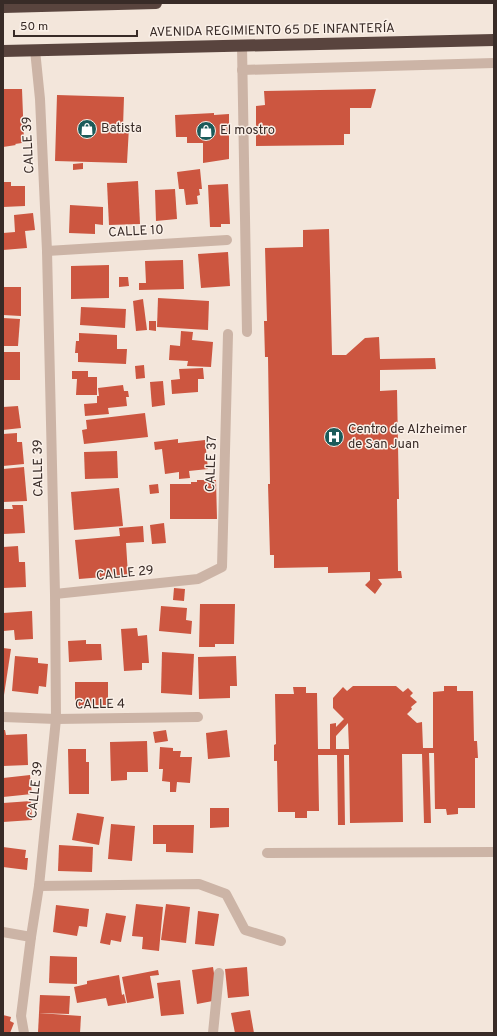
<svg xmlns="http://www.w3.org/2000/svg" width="497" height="1036" viewBox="0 0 497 1036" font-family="Overpass,sans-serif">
	<rect width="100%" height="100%" fill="#f3e6db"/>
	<g fill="#cc5640" fill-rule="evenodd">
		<polygon points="3,89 22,89 24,141 22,141 22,143 15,144 16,145 3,147"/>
		<polygon points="376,89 371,108 350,108 350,134 344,134 344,145 256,146 256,106 265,105 264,91"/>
		<polygon points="57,95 124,97 123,127 129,127 127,163 55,161"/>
		<polygon points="214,113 214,115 229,114 229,159 203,163 203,143 187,143 187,137 176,137 175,115"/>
		<polygon points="83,163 83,169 73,170 73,164"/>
		<polygon points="200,169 202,189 199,189 200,195 197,196 198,204 186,205 184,189 179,189 177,172"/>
		<polygon points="138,181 140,224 109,225 107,183"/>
		<polygon points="3,182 11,182 11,186 25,186 25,206 3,207"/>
		<polygon points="228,184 230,224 221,224 221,227 210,227 208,185"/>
		<polygon points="175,189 177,219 156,221 155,190"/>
		<polygon points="70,205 103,207 103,225 95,224 95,234 69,233"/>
		<polygon points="33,213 35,230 25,231 27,248 3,250 3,233 15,232 14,215"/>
		<polygon points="329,229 332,355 346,355 365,338 379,337 380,359 435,358 436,369 380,370 380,391 397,390 399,499 397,499 398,571 401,571 402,578 378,579 382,584 375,594 365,585 370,580 370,572 328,573 328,567 274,568 274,555 270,555 268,484 270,484 268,357 265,357 264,321 267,321 265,248 303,247 303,230"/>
		<polygon points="228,252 230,286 201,288 198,254"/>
		<polygon points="183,260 184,289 139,290 139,283 146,283 145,261"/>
		<polygon points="109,265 109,298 71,299 71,266"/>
		<polygon points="119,277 128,277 129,286 119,287"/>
		<polygon points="3,287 21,287 21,316 3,315"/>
		<polygon points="158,298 209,301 208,330 157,327"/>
		<polygon points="143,299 147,330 136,331 133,301"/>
		<polygon points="81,307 126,309 125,328 80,325"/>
		<polygon points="3,318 20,319 18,346 3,346"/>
		<polygon points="149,321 156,321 156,331 149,330"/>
		<polygon points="181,331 193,332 192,340 213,342 211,367 187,366 188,361 169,360 170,345 180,346"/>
		<polygon points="79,333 117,335 117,349 127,349 126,364 78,362 78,353 75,353 76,341 79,341"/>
		<rect x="3" y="352" width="17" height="28"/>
		<polygon points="144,365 145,378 136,379 135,366"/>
		<polygon points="203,368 204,379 198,379 198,392 172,394 171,380 180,379 179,369"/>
		<polygon points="72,371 88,371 88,377 97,377 97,395 76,395 77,379 72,379"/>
		<polygon points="163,381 165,405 152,407 150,382"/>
		<polygon points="123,385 124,391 128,391 129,397 126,397 127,406 108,408 109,414 85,416 84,404 97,403 97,396 99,396 98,388"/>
		<polygon points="18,406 21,428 3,430 3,407"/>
		<polygon points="145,413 148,437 84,444 82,430 87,429 86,420"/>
		<polygon points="17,433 17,442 22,442 24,464 3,466 3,434"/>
		<polygon points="178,439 178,443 205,440 208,469 189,471 190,478 179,479 179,472 165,474 162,449 155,450 154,442"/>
		<polygon points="117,451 118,478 85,479 84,452"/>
		<polygon points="24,467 27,501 3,502 3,469"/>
		<polygon points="197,480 216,480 217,519 170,519 170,484 191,484 191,482 197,482"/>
		<polygon points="158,484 159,493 150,494 149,485"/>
		<polygon points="119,488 123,526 74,530 71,492"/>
		<polygon points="12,505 23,505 25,533 3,534 3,509 13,509"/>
		<polygon points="164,523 166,543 152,544 150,525"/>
		<polygon points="143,526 144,542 126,543 128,575 79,579 75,540 120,536 119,528"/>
		<polygon points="18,546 19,562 25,562 26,587 3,588 3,547"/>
		<polygon points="174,588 185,589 184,601 173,600"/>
		<polygon points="200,604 235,604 234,644 215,644 215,647 199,647"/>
		<polygon points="161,606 187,608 186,620 192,621 191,634 159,631"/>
		<polygon points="32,611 33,639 15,640 14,630 3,631 3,613"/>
		<polygon points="137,628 138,636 147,635 149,663 142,663 142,670 124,671 121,629"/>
		<polygon points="86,640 86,644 101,644 102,660 69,662 68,641"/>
		<polygon points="3,648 11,649 4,695 3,694"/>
		<polygon points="162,652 194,654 192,695 161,693"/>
		<polygon points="15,656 38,658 38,663 48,664 46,687 39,686 38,694 12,691"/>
		<polygon points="236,656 237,686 230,686 230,698 199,699 198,657"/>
		<polygon points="75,682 108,682 108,705 86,705 86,708 75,708"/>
		<path d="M 353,686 L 396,686 L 403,692 L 408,688 L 413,693 L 410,696 L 417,702 L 411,707 L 412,709 L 407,714 L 417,723 L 422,722 L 423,748 L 433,748 L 433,692 L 444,691 L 444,686 L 457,686 L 457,691 L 473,691 L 474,741 L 477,741 L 478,758 L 475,758 L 475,808 L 458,808 L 458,814 L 447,815 L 446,809 L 435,809 L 434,753 L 429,753 L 431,823 L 424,823 L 422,754 L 402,754 L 403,822 L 350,823 L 349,755 L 344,755 L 345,825 L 338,825 L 337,755 L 318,755 L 319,811 L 307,811 L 307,818 L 295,818 L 295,812 L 278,812 L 277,761 L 274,761 L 274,745 L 276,744 L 275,694 L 294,694 L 293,687 L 306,687 L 306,693 L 317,693 L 318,749 L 330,749 L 330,724 L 336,723 L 336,727 L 344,719 L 333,708 L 333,698 L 343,687 L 347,691 ZM 348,723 L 349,749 L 336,749 L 336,736 Z"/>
		<polygon points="3,730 5,730 6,735 27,734 28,765 3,766"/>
		<polygon points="166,730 168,741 155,743 153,732"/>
		<polygon points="227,730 230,757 208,759 206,733"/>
		<polygon points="147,741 148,772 127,772 127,780 111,781 110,742"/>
		<polygon points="160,747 173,748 173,751 181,751 180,757 192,757 190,783 177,782 176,792 170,792 170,782 162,781 163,769 159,769"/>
		<polygon points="68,749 86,749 86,762 89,762 89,794 69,794"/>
		<polygon points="30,775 32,794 3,797 3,778"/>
		<polygon points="31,801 32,820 3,822 3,803"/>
		<polygon points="210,808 229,808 229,827 210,828"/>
		<polygon points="77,813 104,817 99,845 72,840"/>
		<polygon points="111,824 135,826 132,861 108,859"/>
		<polygon points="153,825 194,825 193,853 166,852 166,844 153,844"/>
		<polygon points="59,845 93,847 92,872 58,871"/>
		<polygon points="3,847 26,850 25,858 28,858 27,870 3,867"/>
		<polygon points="136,904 163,907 159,951 142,949 143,937 132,936"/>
		<polygon points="166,904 190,907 186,943 161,940"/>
		<polygon points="56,905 89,909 87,927 79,926 77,936 53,932"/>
		<polygon points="198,911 219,914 214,946 195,944"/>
		<polygon points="106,913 126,916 121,942 111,940 110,945 100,943"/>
		<polygon points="50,956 77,957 77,984 49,983"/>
		<polygon points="213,967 218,1000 197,1004 192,970"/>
		<polygon points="247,967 249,996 228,998 225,969"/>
		<polygon points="158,970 159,975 150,976 154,998 127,1003 122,977"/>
		<polygon points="119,975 122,995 124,994 126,1003 108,1006 106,998 77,1003 74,987 87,984 87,981"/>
		<polygon points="180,980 184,1014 161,1016 157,983"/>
		<polygon points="40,995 70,996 69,1014 39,1013"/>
		<polygon points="250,1010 254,1033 235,1033 231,1013"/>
		<polygon points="39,1013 81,1016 80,1033 38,1033"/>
		<polygon points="3,1015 11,1017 10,1021 14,1023 10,1033 3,1033"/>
	</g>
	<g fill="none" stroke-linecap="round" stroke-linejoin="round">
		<g stroke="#ccb4a6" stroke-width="10">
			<polyline points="242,46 247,332"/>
			<polyline points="242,70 494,63"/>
			<polyline points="47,251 227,240"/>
			<polyline points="55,594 198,579 222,567 228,334"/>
			<polyline points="3,717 56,719 198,717"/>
			<polyline points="267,853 494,852"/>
			<polyline points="39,886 199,884 226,894 245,930 281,941"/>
			<polyline points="3,932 31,937"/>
			<polyline points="24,1033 21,1016 31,937 39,886 56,719 55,594 47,251 40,99 35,50"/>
			<polyline points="213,1033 219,973"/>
		</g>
		<g stroke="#59443e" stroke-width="12">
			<polyline points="3,7 156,3"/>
			<polyline points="3,51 494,40"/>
		</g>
	</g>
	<defs>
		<symbol id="shop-disc" viewBox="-11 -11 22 22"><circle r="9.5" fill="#1b5b5a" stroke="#faf0e8"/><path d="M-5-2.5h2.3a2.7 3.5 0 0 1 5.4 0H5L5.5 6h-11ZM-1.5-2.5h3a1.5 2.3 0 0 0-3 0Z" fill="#fff"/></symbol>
		<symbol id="hospital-disc" viewBox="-11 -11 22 22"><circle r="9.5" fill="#1b5b5a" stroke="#faf0e8"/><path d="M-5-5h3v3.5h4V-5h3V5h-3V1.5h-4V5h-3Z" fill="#fff"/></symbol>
	</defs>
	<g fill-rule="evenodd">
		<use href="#shop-disc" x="76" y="118" width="22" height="22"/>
		<use href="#shop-disc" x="195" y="120" width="22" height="22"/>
		<use href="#hospital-disc" x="323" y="426" width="22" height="22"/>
	</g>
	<g text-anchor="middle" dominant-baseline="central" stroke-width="3" stroke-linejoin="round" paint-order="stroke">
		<g font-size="13" fill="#382b27" stroke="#faf0e8">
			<text transform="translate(272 31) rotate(-1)">AVENIDA REGIMIENTO 65 DE INFANTERÍA</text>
			<text transform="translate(29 145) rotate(-93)">CALLE 39</text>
			<text transform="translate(136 232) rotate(-3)">CALLE 10</text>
			<text transform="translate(212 464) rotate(-88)">CALLE 37</text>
			<text transform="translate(39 468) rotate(-91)">CALLE 39</text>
			<text transform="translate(125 574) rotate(-6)">CALLE 29</text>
			<text transform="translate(100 705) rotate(-1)">CALLE 4</text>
			<text transform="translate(36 790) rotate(-84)">CALLE 39</text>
		</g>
		<g font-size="13" fill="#382b27" stroke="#faf0e8" text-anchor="start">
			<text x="101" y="129">Batista</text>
			<text x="220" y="131">El mostro</text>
			<text x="348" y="430">Centro de Alzheimer<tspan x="348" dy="15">de San Juan</tspan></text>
		</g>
	</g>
	<rect width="497" height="1036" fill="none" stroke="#382b27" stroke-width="8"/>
	<path d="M14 30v6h123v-6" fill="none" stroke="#382b27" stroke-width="2"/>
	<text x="20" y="30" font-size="12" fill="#382b27" stroke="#faf0e8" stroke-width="3" paint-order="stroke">50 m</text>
</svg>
